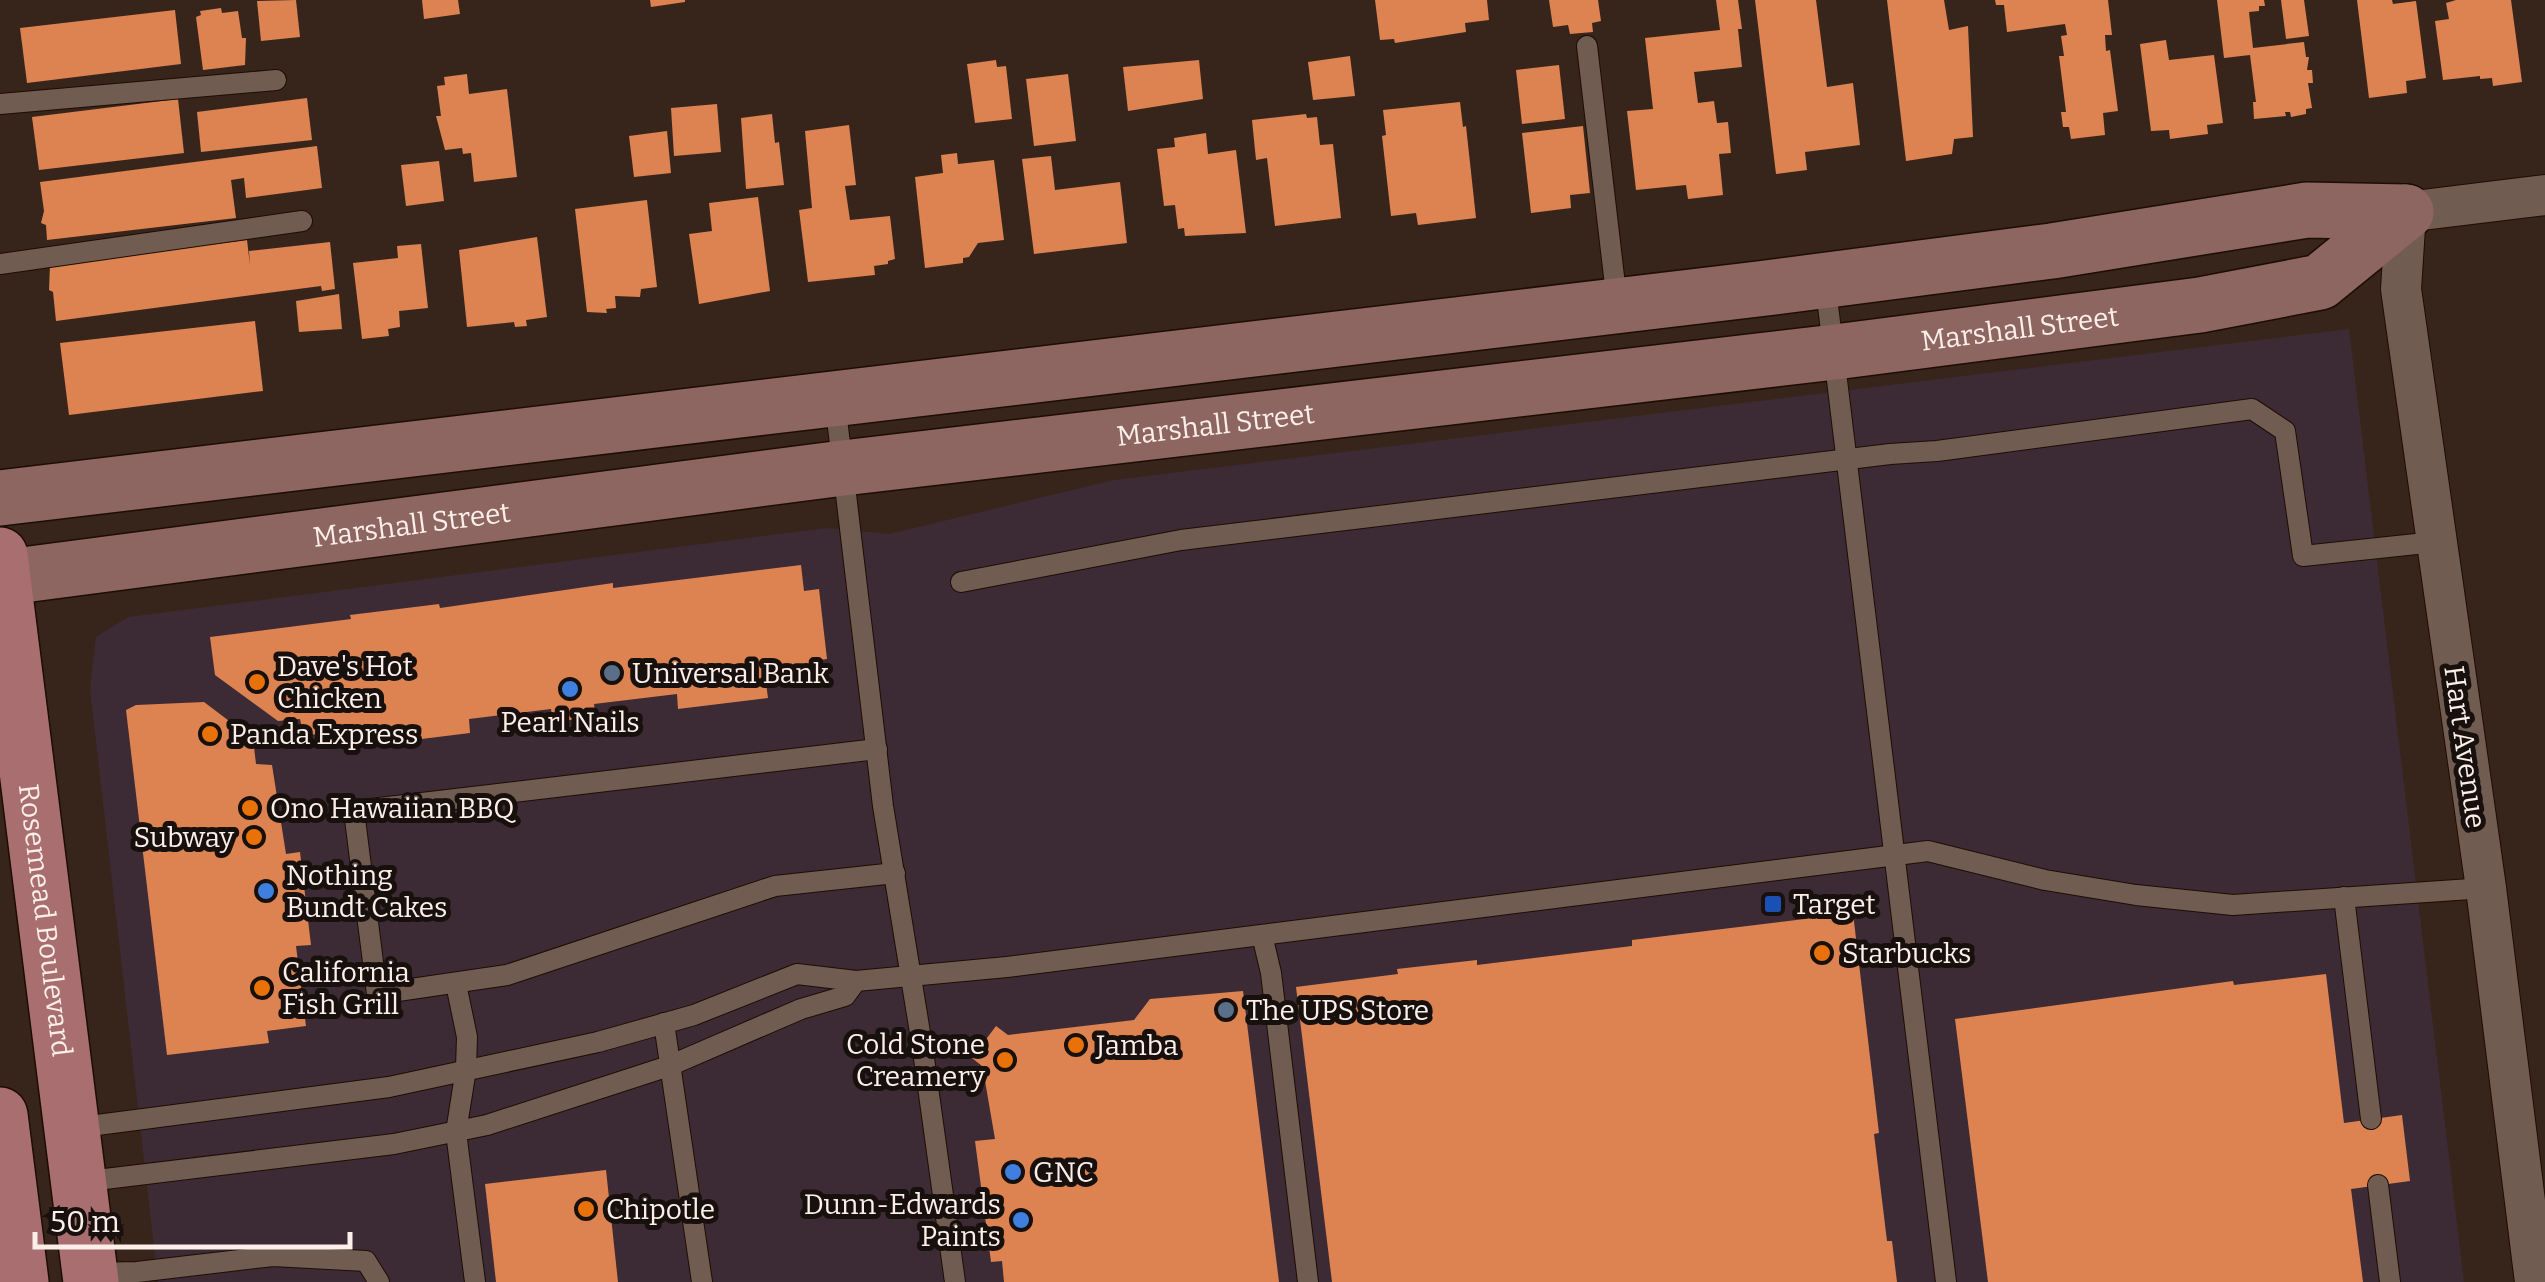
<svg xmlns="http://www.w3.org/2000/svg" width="2545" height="1282" viewBox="0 0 2545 1282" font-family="Bitter,serif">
	<rect width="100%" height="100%" fill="#37251b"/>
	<polygon fill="#3c2b34" points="2349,329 2464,1282 158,1282 90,689 96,637 128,617 827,528 889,534 1114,480"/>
	<g fill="#dd8352">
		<polygon points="296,0 300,37 261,41 257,1"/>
		<polygon points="422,0 458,0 460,14 424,19"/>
		<polygon points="650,0 685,0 685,2 651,7"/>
		<polygon points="1375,0 1487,0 1489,20 1465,23 1466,32 1395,43 1394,39 1380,40"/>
		<polygon points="1549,0 1598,0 1601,21 1592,23 1593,32 1570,34 1568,25 1553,27"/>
		<polygon points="1716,0 1738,0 1742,29 1738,29 1742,67 1694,72 1698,103 1714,101 1717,123 1728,122 1731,153 1719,154 1723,195 1688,199 1686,185 1636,190 1627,111 1653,109 1645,38 1720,30"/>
		<polygon points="1755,0 1816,0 1827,87 1853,83 1860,145 1805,152 1807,170 1776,174"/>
		<polygon points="1887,0 1944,0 1949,30 1968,26 1973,137 1954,139 1952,154 1906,161"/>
		<polygon points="1995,0 2108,0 2112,35 2105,35 2106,51 2110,50 2118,111 2103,113 2105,135 2071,139 2069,127 2063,127 2061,112 2066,112 2059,56 2064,56 2061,36 2067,35 2065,24 2007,32 2004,5 1996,5"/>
		<polygon points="2217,0 2264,0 2265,6 2259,6 2259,11 2249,12 2253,48 2304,42 2306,57 2309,57 2307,70 2312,70 2313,83 2308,83 2312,108 2306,109 2306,114 2291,117 2290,112 2285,112 2286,116 2254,119 2253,102 2256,102 2250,55 2224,58"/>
		<polygon points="2281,0 2304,0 2309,36 2286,39"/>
		<polygon points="2357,0 2392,0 2393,4 2416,1 2426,78 2406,81 2407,93 2369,98"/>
		<polygon points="2456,0 2511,0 2522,82 2493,86 2492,78 2480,79 2480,76 2443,80 2435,21 2449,19 2446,3"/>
		<polygon points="221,8 222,13 238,11 242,38 246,38 245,65 203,70 196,17 201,15 200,11"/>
		<polygon points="175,10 181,64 27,83 20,28"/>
		<polygon points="2166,40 2169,60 2214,55 2223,123 2207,125 2208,134 2170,139 2169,130 2151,131 2140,44"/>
		<polygon points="1350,56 1355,96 1313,100 1308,62"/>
		<polygon points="996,60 997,67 1006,66 1012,119 975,123 967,64"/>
		<polygon points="1199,60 1203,99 1128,111 1123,67"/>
		<polygon points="1559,65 1565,119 1522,124 1516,70"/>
		<polygon points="467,74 469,94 507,89 517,177 474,182 471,153 463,154 462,148 445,150 436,116 441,116 437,86 445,85 444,77"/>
		<polygon points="1068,74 1076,141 1034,146 1026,79"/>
		<polygon points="307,98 312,140 201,152 197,112"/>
		<polygon points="178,99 184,153 39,170 32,117"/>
		<polygon points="1460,102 1463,127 1466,126 1476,218 1418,225 1416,213 1391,216 1382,136 1386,135 1383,110"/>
		<polygon points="717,104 721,152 674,156 671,108"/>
		<polygon points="772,114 775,143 779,142 784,185 746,189 741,118"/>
		<polygon points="1306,114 1307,118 1317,117 1320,145 1333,144 1341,218 1275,226 1267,158 1256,160 1252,120"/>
		<polygon points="849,125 856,185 845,186 850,220 890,216 895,259 888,261 888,264 874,266 875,275 808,282 799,210 812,208 805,131"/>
		<polygon points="1583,126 1590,193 1570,195 1571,208 1531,213 1522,133"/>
		<polygon points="667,131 671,173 634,177 629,136"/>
		<polygon points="1206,133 1208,154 1236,150 1246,233 1185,236 1184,228 1178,229 1175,205 1164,206 1157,149 1175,147 1174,138"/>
		<polygon points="317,146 322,188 246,198 244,178 231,180 236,218 47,240 46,225 41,223 44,211 40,182"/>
		<polygon points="957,153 958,164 994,160 1004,240 978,243 969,257 963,258 963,263 925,268 915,177 943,173 941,155"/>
		<polygon points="1051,156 1055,190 1120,182 1127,243 1034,254 1022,159"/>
		<polygon points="439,161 444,201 406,206 401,165"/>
		<polygon points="758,197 770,291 699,304 689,234 712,231 709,203"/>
		<polygon points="647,200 657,287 641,289 640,297 615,296 616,308 606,309 607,313 587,312 575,209"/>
		<polygon points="537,237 547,317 526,320 527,326 515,327 514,322 467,327 459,250"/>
		<polygon points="247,240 250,265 249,251 330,242 335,289 322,291 321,286 56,321 53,292 49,290 50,265"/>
		<polygon points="421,244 428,308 399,311 400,327 388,329 389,336 362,339 353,263 398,258 397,246"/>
		<polygon points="339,294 342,329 299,332 296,301"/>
		<polygon points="255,321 263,391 69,415 60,343"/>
		<polygon points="801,565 804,591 819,589 827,659 812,661 814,678 766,683 768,698 678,709 677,694 594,704 596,717 553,722 551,709 469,719 470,733 381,744 379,729 329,735 303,734 300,719 278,721 215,675 210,637 351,619 350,615 439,604 440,608 613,583 613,588"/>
		<polygon points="204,702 253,739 256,764 272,765 286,854 300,852 311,945 296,946 306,1026 267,1031 269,1043 167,1055 126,710 136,705"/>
		<polygon points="1853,913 1879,1133 1874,1134 1887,1241 1892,1241 1897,1282 1332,1282 1296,987 1398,974 1397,969 1477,960 1477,965 1632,946 1632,940"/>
		<polygon points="2326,974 2344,1123 2402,1115 2410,1181 2351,1189 2363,1282 1988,1282 1955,1019 2233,981 2234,985"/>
		<polygon points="1243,991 1279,1282 1004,1282 1002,1261 991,1262 975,1141 995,1139 984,1075 987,1075 987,1070 972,1058 996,1026 1008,1035 1134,1020 1150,999"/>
		<polygon points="606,1170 618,1282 496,1282 485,1184"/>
	</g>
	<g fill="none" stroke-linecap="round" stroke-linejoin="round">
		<defs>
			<g id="lane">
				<polyline points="1587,46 1617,302"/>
				<polyline points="0,104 276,80"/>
				<polyline points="0,264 302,221"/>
				<polyline points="1825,281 1946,1282"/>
				<polyline points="835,402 883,806 923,1051 955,1282"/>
				<polyline points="961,582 1181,540 1890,454 1937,451 2252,409 2285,431 2303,556 2435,542"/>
				<polyline points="877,749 354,811 377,994 507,975 775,886 895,873"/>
				<polyline points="2344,897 2371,1119"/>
				<polyline points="1262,935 1271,973 1308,1282"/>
				<polyline points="456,984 467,1037 466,1069 456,1132 475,1282"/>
				<polyline points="664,1023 702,1282"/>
				<polyline points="74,1128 389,1087 598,1042 694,1015 797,974 856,981 1007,967 1928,851 2045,880 2136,895 2233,905 2486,888"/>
				<polyline points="80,1182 394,1144 487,1125 669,1066 801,1009 845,996 856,981"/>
				<polyline points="2378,1185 2390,1282"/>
				<polyline points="93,1273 137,1272 273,1256 366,1261 379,1282"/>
			</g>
			<polyline id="street" points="2535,1282 2486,888 2401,289 2406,212 2545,195"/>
			<g id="secondary">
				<polyline points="0,498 1758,289 2052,251 2307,210 2406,212"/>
				<path id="s1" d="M 0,578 L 843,468 L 1835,352 L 2200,305 L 2320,282 L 2406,212"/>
			</g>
			<g id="primary">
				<path id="s2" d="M 0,555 L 91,1282"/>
				<polyline points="0,1115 21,1282"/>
			</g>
		</defs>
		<use href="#lane" stroke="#1d0d05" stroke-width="22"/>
		<use href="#street" stroke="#1d0d05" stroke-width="42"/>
		<use href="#secondary" stroke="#1d0d05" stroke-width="58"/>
		<use href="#primary" stroke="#1d0d05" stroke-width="58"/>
		<use href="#lane" stroke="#715c51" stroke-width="20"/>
		<use href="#street" stroke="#715c51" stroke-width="40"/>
		<use href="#secondary" stroke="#8d6561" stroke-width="55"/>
		<use href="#primary" stroke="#a96f70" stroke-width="55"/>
	</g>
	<g fill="#5c6f8a" stroke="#18100c" stroke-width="4">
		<circle cx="612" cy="673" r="10"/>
		<circle cx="1226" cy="1010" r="10"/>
	</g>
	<g fill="#e8710a" stroke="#18100c" stroke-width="4">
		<circle cx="257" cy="682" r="10"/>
		<circle cx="210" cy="734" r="10"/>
		<circle cx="250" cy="808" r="10"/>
		<circle cx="254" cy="837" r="10"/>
		<circle cx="1822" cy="953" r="10"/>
		<circle cx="262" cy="988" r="10"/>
		<circle cx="1076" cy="1045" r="10"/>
		<circle cx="1005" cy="1060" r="10"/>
		<circle cx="586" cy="1209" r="10"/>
	</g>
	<g fill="#3f7fe0" stroke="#18100c" stroke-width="4">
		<circle cx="570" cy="689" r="10"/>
		<circle cx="266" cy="891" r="10"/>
		<circle cx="1013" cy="1172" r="10"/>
		<circle cx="1021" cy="1220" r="10"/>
	</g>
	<rect fill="#1a4fb4" stroke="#18100c" stroke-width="4" x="1763" y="894" width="20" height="20" rx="5"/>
	<g text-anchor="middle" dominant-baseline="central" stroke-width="10" stroke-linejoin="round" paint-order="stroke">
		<g font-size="28" fill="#fcefe9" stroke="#18100c">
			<text stroke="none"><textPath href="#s1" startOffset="2035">Marshall Street</textPath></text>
			<text stroke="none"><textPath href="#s1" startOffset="1225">Marshall Street</textPath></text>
			<text stroke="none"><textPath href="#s1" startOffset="415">Marshall Street</textPath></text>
			<text transform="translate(2465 747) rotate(82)">Hart Avenue</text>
			<text stroke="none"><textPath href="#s2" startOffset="368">Rosemead Boulevard</textPath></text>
		</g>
		<g font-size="28" fill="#fcefe9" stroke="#18100c" text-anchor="start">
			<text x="277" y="666">Dave's Hot<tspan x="277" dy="32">Chicken</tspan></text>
			<text x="632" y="673">Universal Bank</text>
			<text x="570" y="722" text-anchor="middle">Pearl Nails</text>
			<text x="230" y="734">Panda Express</text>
			<text x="270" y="808">Ono Hawaiian BBQ</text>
			<text x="234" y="837" text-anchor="end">Subway</text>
			<text x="286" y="875">Nothing<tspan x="286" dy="32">Bundt Cakes</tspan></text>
			<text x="1793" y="904">Target</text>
			<text x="1842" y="953">Starbucks</text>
			<text x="282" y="972">California<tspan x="282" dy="32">Fish Grill</tspan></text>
			<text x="1246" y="1010">The UPS Store</text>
			<text x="985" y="1044" text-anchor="end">Cold Stone<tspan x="985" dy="32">Creamery</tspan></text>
			<text x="1096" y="1045">Jamba</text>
			<text x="1033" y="1172">GNC</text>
			<text x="1001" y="1204" text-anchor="end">Dunn-Edwards<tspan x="1001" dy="32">Paints</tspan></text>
			<text x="606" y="1209">Chipotle</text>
		</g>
	</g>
	<path d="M35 1232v15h315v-15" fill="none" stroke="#fcefe9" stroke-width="5"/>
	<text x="50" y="1232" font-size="30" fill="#fcefe9" stroke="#18100c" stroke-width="8" paint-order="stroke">50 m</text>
</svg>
